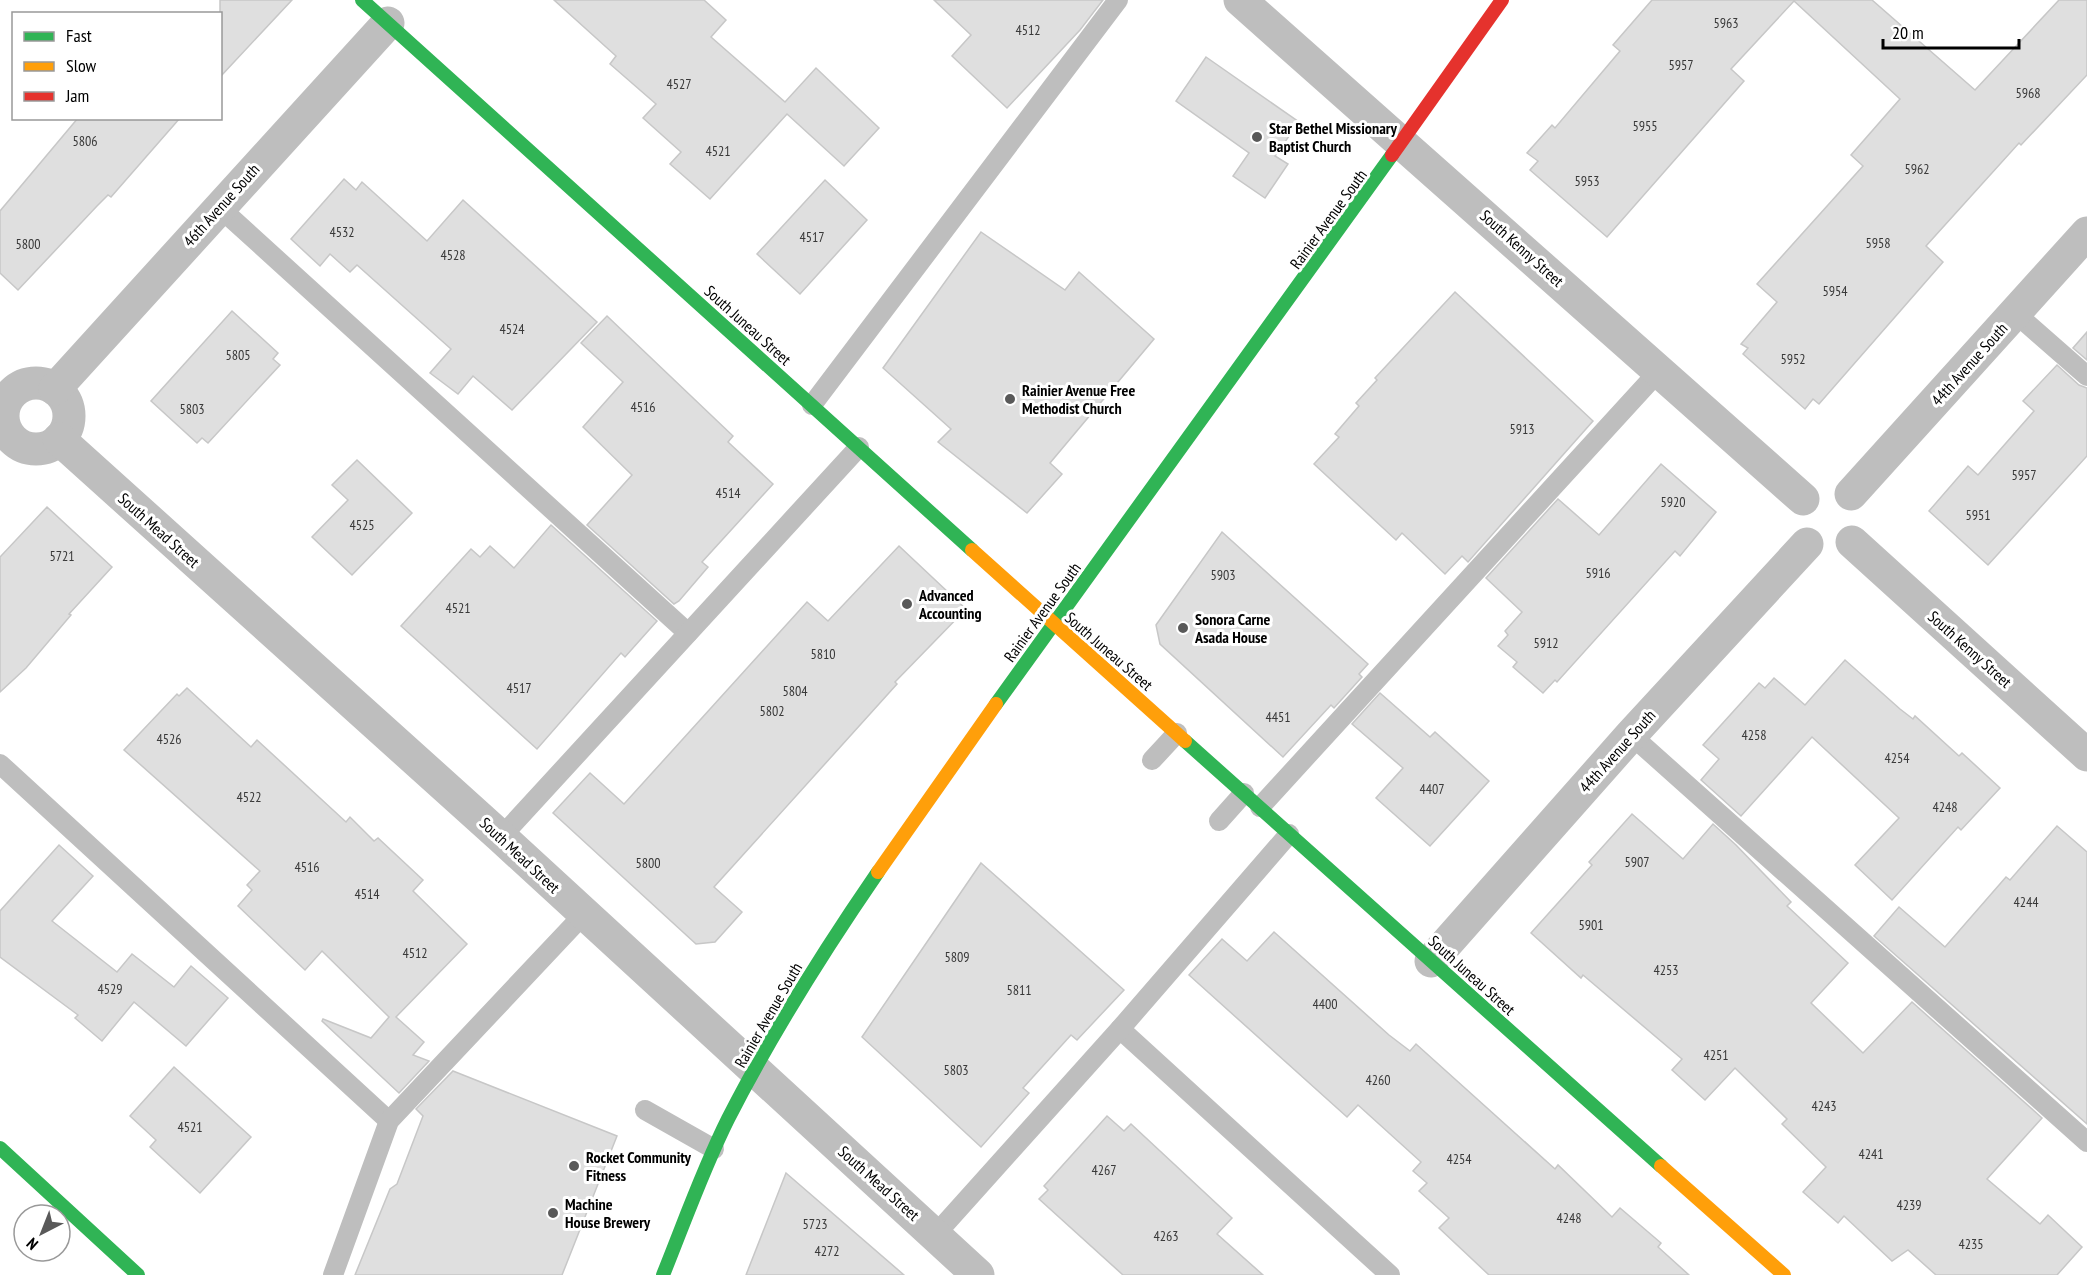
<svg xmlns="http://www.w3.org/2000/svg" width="2087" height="1275" viewBox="0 0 2087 1275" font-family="'PT Sans Narrow',sans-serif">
	<rect width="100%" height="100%" fill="#fff"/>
	<g fill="#dfdfdf" stroke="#c7c7c7" stroke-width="1.5">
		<polygon points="220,0 292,0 220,77"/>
		<polygon points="554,0 704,0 726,20 711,37 785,102 816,68 879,128 844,166 787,114 710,199 670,164 681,152 643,118 656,104 610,64 616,56"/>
		<polygon points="934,0 1103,0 1080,30 1007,108 952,56 971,35"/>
		<polygon points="1652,0 1872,0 1975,90 2059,0 2087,0 2087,75 2021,145 2019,143 1926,246 1943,262 1819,404 1813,399 1805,409 1743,354 1748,348 1741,344 1777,302 1757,284 1863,166 1851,155 1900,99 1794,1 1731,69 1744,81 1607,237 1530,170 1538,161 1527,153 1552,125 1555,128 1620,51 1613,45"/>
		<polygon points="1206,57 1299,122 1275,156 1288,164 1265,198 1233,176 1249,153 1176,101"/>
		<polygon points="78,118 180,118 111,197 108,195 97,206 18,290 0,273 0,211"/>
		<polygon points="344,179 356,190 362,182 427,241 463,200 597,322 512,410 473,376 458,394 430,373 451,349 357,265 350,272 330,254 320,266 291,239"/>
		<polygon points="825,180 867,220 800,294 757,254"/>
		<polygon points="981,232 1065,290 1079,272 1154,339 1050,463 1062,474 1027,513 938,442 951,429 883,368"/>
		<polygon points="1455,292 1593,421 1468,562 1462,556 1445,574 1402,533 1396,540 1314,464 1339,437 1335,434 1359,406 1356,403 1377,380 1375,378"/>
		<polygon points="232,311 278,353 273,359 280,365 208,443 202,438 197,443 151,401"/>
		<polygon points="607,316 733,436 728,442 773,484 702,562 708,567 679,601 674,604 587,525 632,475 583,427 623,382 581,343"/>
		<polygon points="2087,332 2087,360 2073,348"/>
		<polygon points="2057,365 2079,385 2087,388 2087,456 1988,565 1929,511 1968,466 1978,475 2034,411 2023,401"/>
		<polygon points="357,460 412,513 352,575 312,537 348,500 332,485"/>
		<polygon points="1661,464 1716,512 1680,556 1675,551 1557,682 1555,680 1543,693 1513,667 1517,662 1498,646 1508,635 1505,631 1522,612 1486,578 1558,499 1599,535"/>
		<polygon points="47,507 112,567 69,614 71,615 26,668 0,692 0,557"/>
		<polygon points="551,525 657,621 625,657 621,653 537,749 401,626 471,549 480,557 490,546 514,568"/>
		<polygon points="1222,532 1368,664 1359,674 1362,677 1334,708 1331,705 1283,757 1160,644 1156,625"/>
		<polygon points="899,546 966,609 895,682 897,684 714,887 742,912 715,942 696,944 553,813 590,773 624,804 807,602 828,621"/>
		<polygon points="1845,660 1900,709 1913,719 1915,716 1959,756 1962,753 2000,788 1961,830 1958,827 1892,900 1855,865 1899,818 1812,737 1741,816 1701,780 1719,759 1703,745 1759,683 1765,688 1774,678 1805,705"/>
		<polygon points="187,688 251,747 257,740 346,822 350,817 374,841 378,838 423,880 413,891 467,944 396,1017 424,1042 413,1055 429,1061 399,1093 322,1021 323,1019 371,1038 389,1017 322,951 305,970 238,906 252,890 247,885 260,871 124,750 177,694 179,696"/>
		<polygon points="1380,693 1430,737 1435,732 1489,781 1430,846 1376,798 1403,768 1352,724"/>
		<polygon points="1632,814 1683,859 1713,824 1736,845 1791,902 1787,906 1848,963 1811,1003 1863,1053 1912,1002 2042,1118 1987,1179 2040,1224 2048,1215 2082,1247 2057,1275 1936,1275 1908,1250 1892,1261 1844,1216 1838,1223 1803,1192 1826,1167 1782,1124 1787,1119 1735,1068 1705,1100 1672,1070 1682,1059 1583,975 1581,978 1531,933 1592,865 1589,862"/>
		<polygon points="2057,826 2087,852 2087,1124 1874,936 1899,907 1945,947 2006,877 2010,880"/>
		<polygon points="59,845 93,876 52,921 117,972 132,954 174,987 191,966 228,998 186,1046 134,1002 102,1041 75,1018 78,1015 0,957 0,911"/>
		<polygon points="981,863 1124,990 1077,1040 1071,1035 1023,1088 1029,1093 981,1147 862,1037"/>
		<polygon points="1274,932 1389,1035 1410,1051 1416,1044 1555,1169 1558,1165 1612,1217 1620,1208 1661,1243 1658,1247 1689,1275 1489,1275 1439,1228 1449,1218 1419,1191 1427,1183 1413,1171 1421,1162 1358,1105 1347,1117 1189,975 1222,939 1247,961"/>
		<polygon points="174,1067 251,1137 200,1193 150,1147 156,1140 130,1116"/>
		<polygon points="453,1071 617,1136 562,1275 355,1275 390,1189 397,1184 423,1116 416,1109"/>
		<polygon points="1107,1116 1124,1131 1131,1124 1232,1218 1217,1234 1263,1275 1123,1275 1039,1199 1048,1190 1044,1186"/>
		<polygon points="786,1173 904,1275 746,1275"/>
	</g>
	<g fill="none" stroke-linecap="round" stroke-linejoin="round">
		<g stroke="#bebebe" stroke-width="20">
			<polyline points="219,207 688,633"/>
			<polyline points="2015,313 2087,376"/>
			<polyline points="812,405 1118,0"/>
			<polyline points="1631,735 2087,1142"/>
			<polyline points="1152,760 1177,733"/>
			<polyline points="0,764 389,1121"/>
			<polyline points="1260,807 1659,371"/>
			<polyline points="1219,821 1244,793"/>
			<polyline points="501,837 859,447"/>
			<polyline points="1120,1029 1390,1275"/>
			<polyline points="645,1110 714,1149"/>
			<polyline points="935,1235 1120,1029 1289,834"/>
			<polyline points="333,1275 389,1121 584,914"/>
		</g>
		<g stroke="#bebebe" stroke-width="33">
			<polyline points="1240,0 1803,499"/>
			<circle cx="36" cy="416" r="33"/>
			<polyline points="55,389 388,23"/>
			<polyline points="59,439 501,837 978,1275"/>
			<polyline points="1851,494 2087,233"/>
			<polyline points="1852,542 2087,755"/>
			<polyline points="1431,961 1631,735 1807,544"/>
		</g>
		<g stroke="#30b455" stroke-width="14">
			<polyline points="362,0 972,550"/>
			<polyline points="996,704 1392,155"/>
			<polyline points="1185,741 1661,1166"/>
			<polyline points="0,1148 138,1275"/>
			<path d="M 663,1275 C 684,1223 703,1169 728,1119 C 772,1033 823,952 878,872"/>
		</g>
		<g stroke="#ff9f0a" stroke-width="14">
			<polyline points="972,550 1185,741"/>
			<polyline points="878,872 996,704"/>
			<polyline points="1661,1166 1784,1275"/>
		</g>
		<polyline stroke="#e5322d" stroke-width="14" points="1392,155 1502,0"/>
	</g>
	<g fill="#595959" stroke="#fff" stroke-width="2">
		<circle cx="1257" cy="137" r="6"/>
		<circle cx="1010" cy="399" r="6"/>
		<circle cx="907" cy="604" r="6"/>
		<circle cx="1183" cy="628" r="6"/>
		<circle cx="574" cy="1166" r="6"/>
		<circle cx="553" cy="1213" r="6"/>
	</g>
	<g text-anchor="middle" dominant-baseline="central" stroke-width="6" stroke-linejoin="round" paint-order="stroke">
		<g font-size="14" fill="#383838">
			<text x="1726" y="23">5963</text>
			<text x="1028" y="30">4512</text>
			<text x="1681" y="65">5957</text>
			<text x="679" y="84">4527</text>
			<text x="2028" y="93">5968</text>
			<text x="1645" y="126">5955</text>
			<text x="85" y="141">5806</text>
			<text x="718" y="151">4521</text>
			<text x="1917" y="169">5962</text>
			<text x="1587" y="181">5953</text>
			<text x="342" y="232">4532</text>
			<text x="812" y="237">4517</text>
			<text x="1878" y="243">5958</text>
			<text x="28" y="244">5800</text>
			<text x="453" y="255">4528</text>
			<text x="1835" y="291">5954</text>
			<text x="512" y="329">4524</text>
			<text x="238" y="355">5805</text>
			<text x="1793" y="359">5952</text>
			<text x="643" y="407">4516</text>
			<text x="192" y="409">5803</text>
			<text x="1522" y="429">5913</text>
			<text x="2024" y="475">5957</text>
			<text x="728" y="493">4514</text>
			<text x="1673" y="502">5920</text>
			<text x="1978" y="515">5951</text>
			<text x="362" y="525">4525</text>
			<text x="62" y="556">5721</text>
			<text x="1598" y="573">5916</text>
			<text x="1223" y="575">5903</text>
			<text x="458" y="608">4521</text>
			<text x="1546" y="643">5912</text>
			<text x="823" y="654">5810</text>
			<text x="519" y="688">4517</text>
			<text x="795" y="691">5804</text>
			<text x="772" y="711">5802</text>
			<text x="1278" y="717">4451</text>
			<text x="1754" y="735">4258</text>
			<text x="169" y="739">4526</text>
			<text x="1897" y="758">4254</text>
			<text x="1432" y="789">4407</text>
			<text x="249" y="797">4522</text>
			<text x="1945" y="807">4248</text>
			<text x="1637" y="862">5907</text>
			<text x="648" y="863">5800</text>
			<text x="307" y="867">4516</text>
			<text x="367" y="894">4514</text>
			<text x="2026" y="902">4244</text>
			<text x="1591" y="925">5901</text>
			<text x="415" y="953">4512</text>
			<text x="957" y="957">5809</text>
			<text x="1666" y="970">4253</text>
			<text x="110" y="989">4529</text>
			<text x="1019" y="990">5811</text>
			<text x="1325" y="1004">4400</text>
			<text x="1716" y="1055">4251</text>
			<text x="956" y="1070">5803</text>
			<text x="1378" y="1080">4260</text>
			<text x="1824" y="1106">4243</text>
			<text x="190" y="1127">4521</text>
			<text x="1871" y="1154">4241</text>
			<text x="1459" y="1159">4254</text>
			<text x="1104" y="1170">4267</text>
			<text x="1909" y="1205">4239</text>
			<text x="1569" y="1218">4248</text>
			<text x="815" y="1224">5723</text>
			<text x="1166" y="1236">4263</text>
			<text x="1971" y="1244">4235</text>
			<text x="827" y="1251">4272</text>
		</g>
		<g font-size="16" font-weight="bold" fill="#000" stroke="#fff" text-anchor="start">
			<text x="1269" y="128">Star Bethel Missionary<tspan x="1269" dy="18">Baptist Church</tspan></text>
			<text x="1022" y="390">Rainier Avenue Free<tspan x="1022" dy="18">Methodist Church</tspan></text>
			<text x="919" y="595">Advanced<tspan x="919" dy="18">Accounting</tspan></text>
			<text x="1195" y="619">Sonora Carne<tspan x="1195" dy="18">Asada House</tspan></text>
			<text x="586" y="1157">Rocket Community<tspan x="586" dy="18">Fitness</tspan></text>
			<text x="565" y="1204">Machine<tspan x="565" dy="18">House Brewery</tspan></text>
		</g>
		<g font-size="16" fill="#000" stroke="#fff">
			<text transform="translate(221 205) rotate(-48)">46th Avenue South</text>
			<text transform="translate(1328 219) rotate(-54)">Rainier Avenue South</text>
			<text transform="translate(1522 248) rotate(42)">South Kenny Street</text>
			<text transform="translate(748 325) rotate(42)">South Juneau Street</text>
			<text transform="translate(1969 364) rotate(-48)">44th Avenue South</text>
			<text transform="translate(159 530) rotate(42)">South Mead Street</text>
			<text transform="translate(1042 612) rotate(-54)">Rainier Avenue South</text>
			<text transform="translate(1970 649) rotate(42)">South Kenny Street</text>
			<text transform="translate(1109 651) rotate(41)">South Juneau Street</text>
			<text transform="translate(1617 751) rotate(-48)">44th Avenue South</text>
			<text transform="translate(520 855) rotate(43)">South Mead Street</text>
			<text transform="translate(1472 975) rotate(42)">South Juneau Street</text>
			<text transform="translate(768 1015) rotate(-60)">Rainier Avenue South</text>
			<text transform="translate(879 1183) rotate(42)">South Mead Street</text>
		</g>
	</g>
	<rect x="12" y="12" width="210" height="108" fill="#ffffff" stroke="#999999" stroke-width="1.5"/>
	<rect x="24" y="32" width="30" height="9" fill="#30b455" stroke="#999999" stroke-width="1.5"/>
	<text x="66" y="42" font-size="18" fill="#000000">Fast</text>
	<rect x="24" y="62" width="30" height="9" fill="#ff9f0a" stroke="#999999" stroke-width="1.5"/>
	<text x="66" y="72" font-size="18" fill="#000000">Slow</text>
	<rect x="24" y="92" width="30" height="9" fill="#e5322d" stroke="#999999" stroke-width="1.5"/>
	<text x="66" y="102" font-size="18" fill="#000000">Jam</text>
	<g transform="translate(42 1233) rotate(222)"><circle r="28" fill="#ffffff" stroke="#999999" stroke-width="1.5"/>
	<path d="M0-4.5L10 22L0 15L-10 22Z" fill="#595959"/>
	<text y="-9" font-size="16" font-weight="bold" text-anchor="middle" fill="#000000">N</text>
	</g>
	<path d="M1883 39v9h136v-9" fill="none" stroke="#000000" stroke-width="3"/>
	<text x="1892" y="39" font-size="18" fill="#000000" stroke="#ffffff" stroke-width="4.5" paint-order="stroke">20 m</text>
</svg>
